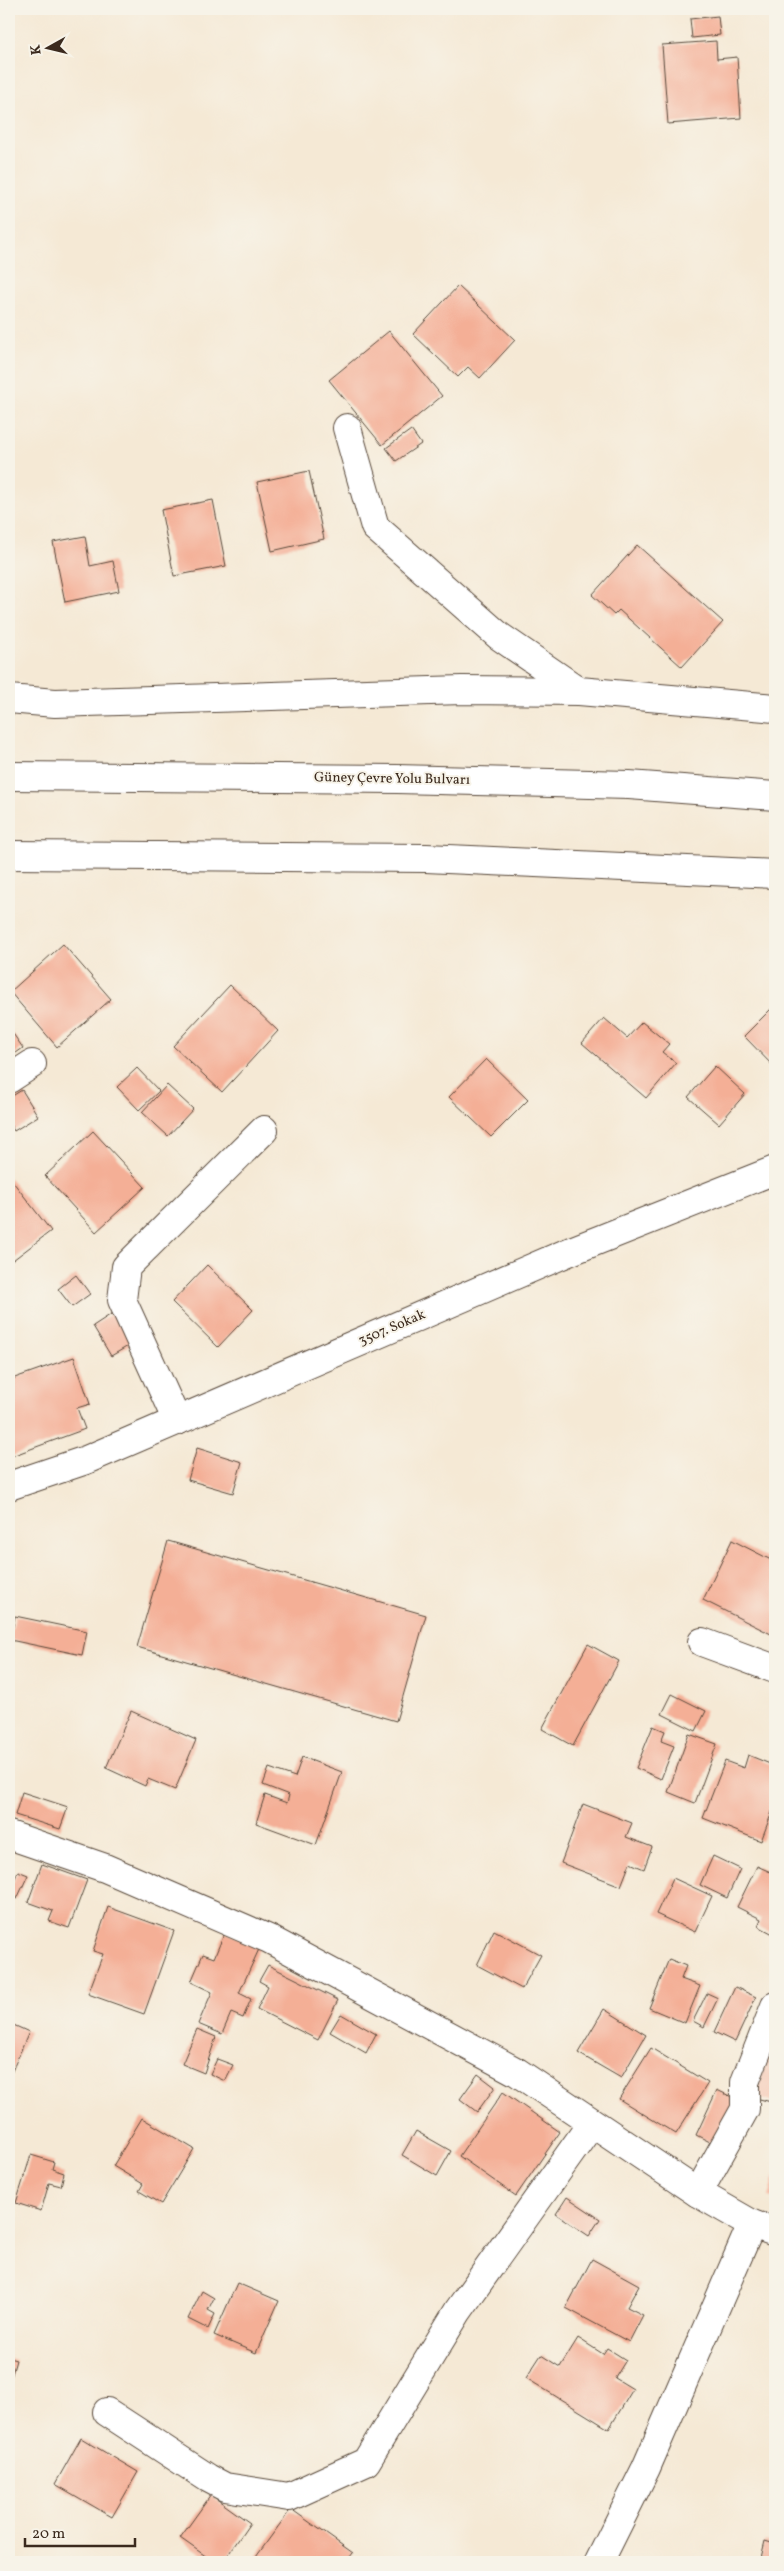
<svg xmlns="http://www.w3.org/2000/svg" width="784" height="2571" viewBox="0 0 784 2571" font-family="Vollkorn,serif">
	<rect width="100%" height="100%" fill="#f7f3e8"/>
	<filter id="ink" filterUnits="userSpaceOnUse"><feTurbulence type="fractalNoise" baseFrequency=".02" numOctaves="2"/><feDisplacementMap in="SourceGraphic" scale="10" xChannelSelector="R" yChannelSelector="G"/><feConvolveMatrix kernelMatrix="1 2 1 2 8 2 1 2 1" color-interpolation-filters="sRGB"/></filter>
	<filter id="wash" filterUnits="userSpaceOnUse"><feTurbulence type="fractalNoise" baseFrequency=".0096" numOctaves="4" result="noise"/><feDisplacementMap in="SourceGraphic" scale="20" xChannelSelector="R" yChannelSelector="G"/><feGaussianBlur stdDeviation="1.12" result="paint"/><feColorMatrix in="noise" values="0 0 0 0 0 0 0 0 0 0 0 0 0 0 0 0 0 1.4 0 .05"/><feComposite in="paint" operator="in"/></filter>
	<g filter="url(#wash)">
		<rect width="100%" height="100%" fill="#f5e9d5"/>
		<g id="blocks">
			<g fill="#f4af96">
				<polygon points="718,16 720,35 692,38 690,19"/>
				<polygon points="716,41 717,59 737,57 741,118 668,124 662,45"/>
				<polygon points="458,286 515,340 480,378 468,367 458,377 413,334"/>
				<polygon points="389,331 442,396 382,445 329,380"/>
				<polygon points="411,430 421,444 396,461 386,448"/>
				<polygon points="309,471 324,539 272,551 257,482"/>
				<polygon points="213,500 226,566 174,576 161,510"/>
				<polygon points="85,536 90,566 113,561 119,591 65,602 53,542"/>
				<polygon points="637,545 723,622 682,667 619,610 614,615 592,595"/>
				<polygon points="63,944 111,999 57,1047 10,992"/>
				<polygon points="230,985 278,1031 222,1092 173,1046"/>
				<polygon points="775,1005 775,1068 744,1036"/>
				<polygon points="604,1018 627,1038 642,1022 669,1044 662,1052 676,1063 646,1098 582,1043"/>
				<polygon points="9,1028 23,1048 9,1058"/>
				<polygon points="486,1059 528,1100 491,1137 449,1097"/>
				<polygon points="715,1066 745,1094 719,1124 688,1097"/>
				<polygon points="137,1068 159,1091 139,1110 117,1087"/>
				<polygon points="167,1085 193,1109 168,1136 142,1112"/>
				<polygon points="22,1090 38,1116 14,1131 9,1123 9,1098"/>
				<polygon points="93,1131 145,1187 96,1232 45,1176"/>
				<polygon points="10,1178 51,1231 9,1263 9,1179"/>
				<polygon points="207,1265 253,1310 218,1347 172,1302"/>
				<polygon points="76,1275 90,1294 72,1307 58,1289"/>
				<polygon points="116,1311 135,1342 111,1356 93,1326"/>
				<polygon points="74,1357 90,1404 77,1408 85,1429 9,1457 9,1380"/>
				<polygon points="197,1448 242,1462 233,1493 188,1480"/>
				<polygon points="732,1540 775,1562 775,1636 703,1600"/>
				<polygon points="168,1541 426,1615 396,1721 137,1647"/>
				<polygon points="15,1616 87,1631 82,1655 10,1640"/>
				<polygon points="588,1644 619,1661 573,1746 542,1729"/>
				<polygon points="672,1694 706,1711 696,1731 662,1714"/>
				<polygon points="131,1711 196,1740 175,1790 148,1779 145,1786 106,1768"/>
				<polygon points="653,1726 665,1731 661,1741 674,1746 661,1779 636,1768"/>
				<polygon points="689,1734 717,1744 695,1803 668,1792"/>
				<polygon points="748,1755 775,1766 775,1804 761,1841 703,1818 725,1761 744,1768"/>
				<polygon points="302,1757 342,1772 316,1845 256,1823 265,1795 287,1803 289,1795 263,1785 269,1768 295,1777"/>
				<polygon points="22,1792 68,1807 60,1829 15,1815"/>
				<polygon points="583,1804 632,1823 626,1837 652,1847 644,1869 630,1863 621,1886 561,1863"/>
				<polygon points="713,1856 740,1869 727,1898 700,1885"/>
				<polygon points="42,1864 87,1880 69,1928 49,1921 53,1911 28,1902"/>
				<polygon points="757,1866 775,1874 775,1935 758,1926 761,1919 737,1907"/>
				<polygon points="18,1871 28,1875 17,1899 9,1895 9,1892"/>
				<polygon points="673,1878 712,1896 695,1932 656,1914"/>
				<polygon points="108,1907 174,1931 144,2014 88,1994 103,1954 93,1951"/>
				<polygon points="494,1930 541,1955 522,1989 477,1965"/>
				<polygon points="225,1932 260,1947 239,1993 251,1999 243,2018 231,2013 222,2034 198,2024 212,1992 191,1982 203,1954 214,1958"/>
				<polygon points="669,1959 686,1966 681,1979 700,1986 685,2023 649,2008"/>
				<polygon points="268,1965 338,2000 318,2040 257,2009 268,1986 259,1981"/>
				<polygon points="735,1987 756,1997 735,2042 714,2032"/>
				<polygon points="707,1993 718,1998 704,2027 693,2021"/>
				<polygon points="604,2009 646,2035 621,2078 578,2053"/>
				<polygon points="341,2014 376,2034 366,2053 330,2032"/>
				<polygon points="9,2023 29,2032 9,2078"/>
				<polygon points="197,2029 216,2037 204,2073 182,2064"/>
				<polygon points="651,2048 708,2083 676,2134 619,2099"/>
				<polygon points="768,2052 775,2054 775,2103 756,2098"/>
				<polygon points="217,2059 233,2065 225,2081 210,2074"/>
				<polygon points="478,2074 495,2087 477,2112 460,2099"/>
				<polygon points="717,2090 738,2100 716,2145 696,2135"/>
				<polygon points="503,2092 560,2132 516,2196 459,2156"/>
				<polygon points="142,2118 194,2149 161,2204 139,2191 143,2184 113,2166"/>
				<polygon points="416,2131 451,2151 437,2176 402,2155"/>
				<polygon points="31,2155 54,2162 52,2169 64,2173 61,2186 49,2183 41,2211 16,2203"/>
				<polygon points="775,2175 775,2199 769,2197"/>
				<polygon points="567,2197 600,2219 589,2236 556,2214"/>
				<polygon points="592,2259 639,2285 627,2307 643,2315 629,2342 566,2308"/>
				<polygon points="237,2283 279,2301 256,2353 214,2335"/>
				<polygon points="202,2291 214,2298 208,2310 215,2314 208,2329 188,2319"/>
				<polygon points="578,2338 603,2354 607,2348 626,2360 615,2378 633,2389 609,2429 526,2378 541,2355 560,2367"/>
				<polygon points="9,2358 16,2360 9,2385"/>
				<polygon points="81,2438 138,2472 112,2517 55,2484"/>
				<polygon points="211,2495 250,2523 223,2562 214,2562 180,2538"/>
				<polygon points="291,2509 353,2553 346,2562 263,2562 256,2557"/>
				<polygon points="765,2541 775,2544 775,2562 760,2562"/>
			</g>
		</g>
	</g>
	<g filter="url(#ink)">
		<use href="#blocks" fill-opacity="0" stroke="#574739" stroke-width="1"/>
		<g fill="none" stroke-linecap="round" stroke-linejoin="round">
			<defs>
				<g id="minor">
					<polyline points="347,428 375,527 499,636 579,691 775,708"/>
					<polyline points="9,699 55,703 462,690 579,691"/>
					<polyline points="9,1079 32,1064"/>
					<polyline points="177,1421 122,1300 126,1267 264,1130"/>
					<polyline points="702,1642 775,1669"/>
					<polyline points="698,2193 745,2109 745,2082 775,2006"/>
					<polyline points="107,2412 208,2478 225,2487 289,2497 366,2462 458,2311 592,2123"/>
					<polyline points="599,2562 646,2468 752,2224"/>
				</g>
				<polyline id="tertiary" points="9,1835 105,1868 269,1939 517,2072 698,2193 752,2224 775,2232"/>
				<polyline id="secondary" points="9,1486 86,1460 571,1251 775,1170"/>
				<g id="trunk">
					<polyline points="9,776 397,779 629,785 775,796"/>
					<polyline points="9,855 426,858 775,874"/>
				</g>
			</defs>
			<use href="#minor" stroke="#574739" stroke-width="30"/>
			<use href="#tertiary" stroke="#574739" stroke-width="30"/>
			<use href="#secondary" stroke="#574739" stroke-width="30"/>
			<use href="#trunk" stroke="#574739" stroke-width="30"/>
			<use href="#minor" stroke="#fff" stroke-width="28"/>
			<use href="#tertiary" stroke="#fff" stroke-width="28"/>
			<use href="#secondary" stroke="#fff" stroke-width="28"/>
			<use href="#trunk" stroke="#fff" stroke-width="28"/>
		</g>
	</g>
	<g text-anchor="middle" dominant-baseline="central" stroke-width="4" stroke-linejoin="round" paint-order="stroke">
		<g font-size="14" fill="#3b2a1e" stroke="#f7f3e8">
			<text transform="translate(392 779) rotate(1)">Güney Çevre Yolu Bulvarı</text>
			<text transform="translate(392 1328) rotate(-23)">3507. Sokak</text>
		</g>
	</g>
	<rect width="784" height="2571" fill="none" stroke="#f7f3e8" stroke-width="30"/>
	<g transform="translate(48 48) rotate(262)" stroke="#f7f3e8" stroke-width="4" paint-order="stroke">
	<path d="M0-4L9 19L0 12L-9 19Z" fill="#3b2a1e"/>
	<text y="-8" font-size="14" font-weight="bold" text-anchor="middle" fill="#3b2a1e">K</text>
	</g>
	<path d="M25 2538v8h110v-8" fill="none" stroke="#3b2a1e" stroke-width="2.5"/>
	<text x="32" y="2538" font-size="15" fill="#3b2a1e" stroke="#f7f3e8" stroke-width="4" paint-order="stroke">20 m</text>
</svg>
